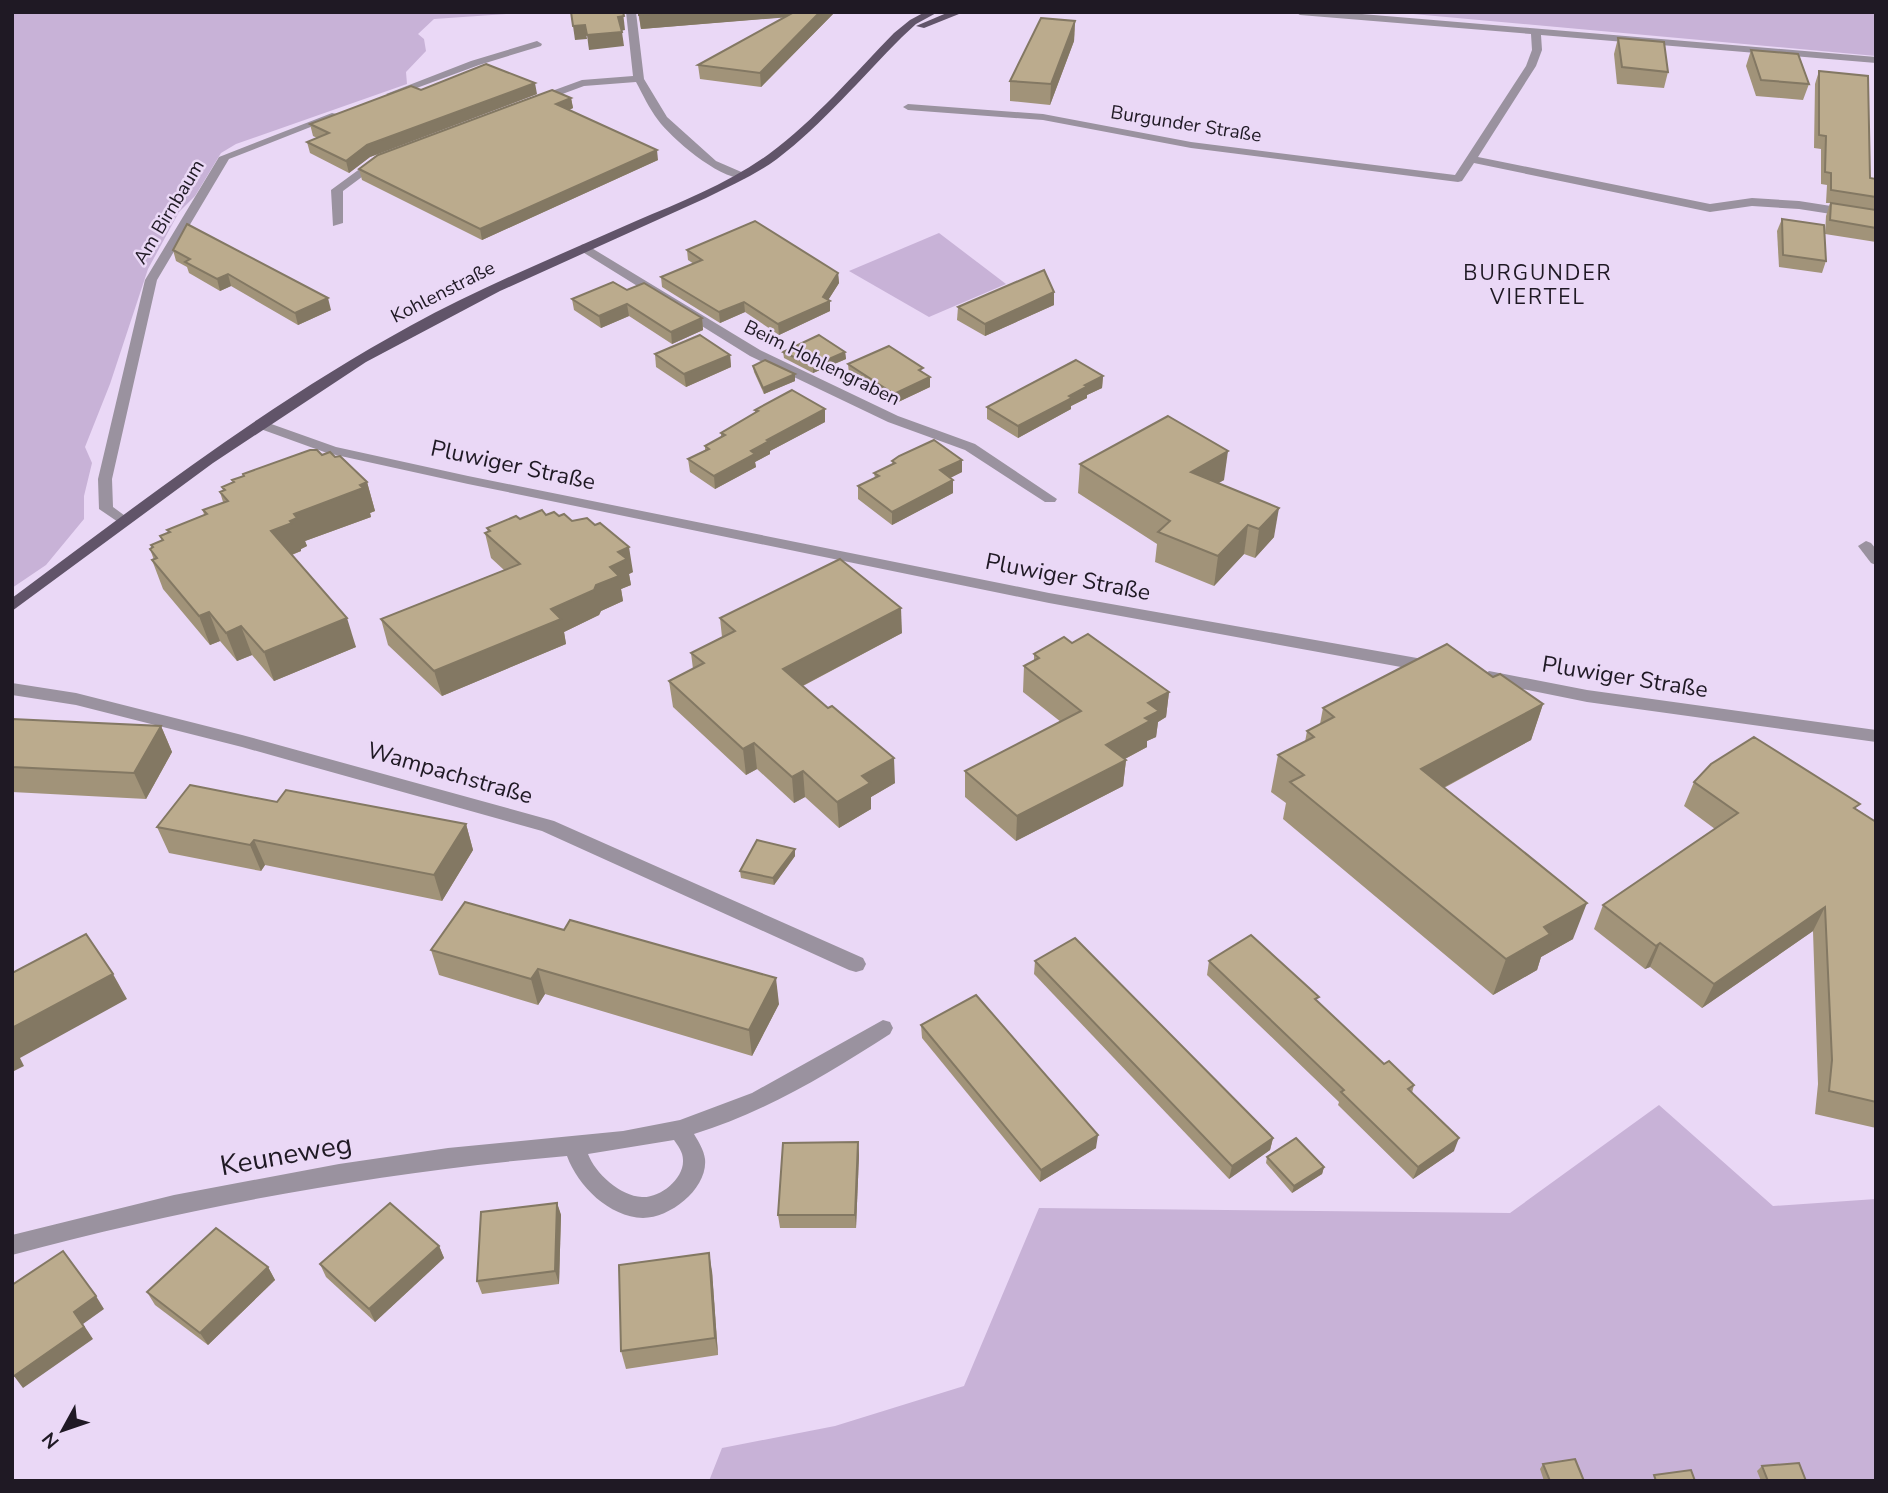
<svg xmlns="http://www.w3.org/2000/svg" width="1888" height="1493" viewBox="0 0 1888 1493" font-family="'Nunito Sans',sans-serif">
	<rect width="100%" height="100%" fill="#ead8f6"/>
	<g fill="#c8b2d7">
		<polygon points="12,12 534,12 434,19 418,34 424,39 426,51 406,72 407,84 236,144 221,153 195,196 179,212 148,269 110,384 85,447 92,463 84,496 84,519 46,565 12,588"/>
		<polygon points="1391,12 1876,12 1876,56"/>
		<polygon points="939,233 1006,284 929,317 849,271"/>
		<polygon points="1659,1105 1773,1206 1876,1199 1876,1481 709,1481 722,1448 835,1426 964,1386 1039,1208 1510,1213"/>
	</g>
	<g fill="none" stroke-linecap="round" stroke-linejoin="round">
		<g fill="#9a929f" fill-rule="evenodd">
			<path d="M 626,12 L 636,12 L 644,79 L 667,117 L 716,161 L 746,174 L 746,178 C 722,182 672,139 658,120 C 649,108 643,95 636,82 L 584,86 L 538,103 L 530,103 L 530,99 L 582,80 L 633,76 Z"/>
			<polygon points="1295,12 1338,12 1876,57 1876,63 1541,35 1542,50 1536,66 1478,157 1710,204 1752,198 1799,201 1876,213 1876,221 1799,209 1752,206 1710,212 1474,163 1462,181 1458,182 1191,148 1043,120 908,110 903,107 908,104 1043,114 1191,142 1455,175 1526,66 1532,50 1531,34 1300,15"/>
			<polygon points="537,41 542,44 541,46 479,65 395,96 386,94 471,61"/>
			<polygon points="332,113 341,115 229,159 157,280 112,479 113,507 132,521 124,526 99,509 98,479 145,280 219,157"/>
			<polygon points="376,157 386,159 343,191 343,223 333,226 331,190"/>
			<polygon points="585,244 760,350 898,416 975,444 1057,499 1055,502 1045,502 965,450 888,422 750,356 581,251 581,245"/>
			<polygon points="260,420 336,447 468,476 1049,593 1434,661 1442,667 1434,673 1049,603 468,484 327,453 255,427 255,421"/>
			<polygon points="1866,541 1871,543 1876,549 1876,565 1871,563 1858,546"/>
			<polygon points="1489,671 1587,690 1876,730 1876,742 1587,702 1483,681 1481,677"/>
			<polygon points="12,683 76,693 242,735 554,821 863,958 866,964 863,970 856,972 849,970 542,831 242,747 76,705 12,695"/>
			<path d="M 883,1020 L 890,1022 L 893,1028 L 890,1034 C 828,1074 765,1112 694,1134 C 698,1141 704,1150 705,1159 C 708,1188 671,1218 643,1218 C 609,1217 578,1186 567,1156 C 379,1172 195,1206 12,1255 L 12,1235 L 174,1195 L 339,1164 L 448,1148 L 623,1131 L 680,1120 L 752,1093 ZM 674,1140 C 678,1146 683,1152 683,1160 C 684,1179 660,1198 642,1197 C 620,1196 595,1173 588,1154 Z"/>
		</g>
		<g fill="#615469" fill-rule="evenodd">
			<path d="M 925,12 L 938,12 L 916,24 L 902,37 C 861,78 823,124 777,159 C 755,175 730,186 706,198 L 500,291 L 366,362 L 213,463 L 12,611 L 12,598 C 141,502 269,403 410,326 C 483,286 560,255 636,221 C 681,202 729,183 769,154 C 815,120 854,74 894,33 L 910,20 Z"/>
			<polygon points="949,12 964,12 924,28 916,26"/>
		</g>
	</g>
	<g fill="#a19379">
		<polygon points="638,12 838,12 838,13 834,13 761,87 700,79 698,65 785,17 641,29"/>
		<polygon points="1075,21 1074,41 1050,105 1010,101 1010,81"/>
		<polygon points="1618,38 1668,72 1664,88 1617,84 1614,54"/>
		<polygon points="1751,50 1809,84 1803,100 1756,96 1746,66"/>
		<polygon points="1819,71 1870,178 1876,179 1876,242 1825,234 1826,216 1830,203 1826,203 1827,185 1821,184 1821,149 1814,148 1815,84"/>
		<polygon points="421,90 537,94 370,157 349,173 310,153 307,142 317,138 313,136 310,124"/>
		<polygon points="571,98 573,108 569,110 658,160 482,240 362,180 359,169"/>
		<polygon points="1782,219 1826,261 1822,273 1779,267 1777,231"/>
		<polygon points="173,250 331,310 298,325 231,286 220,291 189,273 187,267 176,261"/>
		<polygon points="687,250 838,273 839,283 828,300 830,301 830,311 779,335 745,312 720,323 662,287 661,277 694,264 688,260"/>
		<polygon points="627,290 702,318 703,330 672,344 629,316 601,328 574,310 572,299"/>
		<polygon points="1054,292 1054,305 985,336 957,320 958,307"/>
		<polygon points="783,352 845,352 846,359 813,373 784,358"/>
		<polygon points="655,354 730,355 731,367 686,387 656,367"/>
		<polygon points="848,364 923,373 930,377 930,387 894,404 849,374"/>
		<polygon points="753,366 795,381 764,394 754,372"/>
		<polygon points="1103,376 1102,388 1087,395 1087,398 1071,406 1071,409 1018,438 987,419 987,407"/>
		<polygon points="755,410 825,422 770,451 770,454 755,462 756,467 715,489 690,472 688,459 705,450 705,446 721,437 721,433 755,413"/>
		<polygon points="322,455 335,457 367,482 375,511 370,513 371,517 305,541 307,546 301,549 301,551 292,555 356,647 274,681 252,655 237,661 220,641 210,645 163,589 152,560 154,560 150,549 152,548 151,545 162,541 160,536 169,533 167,530 204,515 203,510 223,502 220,492 223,491 222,487 233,483 243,476 243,474"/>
		<polygon points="962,460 962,472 950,478 953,493 892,525 858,499 858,486 875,478 874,473 893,465 892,461"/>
		<polygon points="1080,464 1224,480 1218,483 1274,537 1255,558 1244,554 1214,586 1155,562 1157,544 1078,493"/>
		<polygon points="546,515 633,572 629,574 631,585 621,589 623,601 601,611 599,615 564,632 566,644 442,696 388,645 381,619 504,570 491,558 485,533 488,532 487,528 520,519"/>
		<polygon points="720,618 902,633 803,686 895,783 871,797 871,809 839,828 805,797 794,803 757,769 746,775 673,707 669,681 693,669 691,653 722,637"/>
		<polygon points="1072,643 1169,692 1166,717 1158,722 1156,737 1147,741 1147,747 1125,759 1126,760 1123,786 1016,841 965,797 965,771 1061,722 1023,692 1024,666 1034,661 1034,654"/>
		<polygon points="1493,677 1543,704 1531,740 1444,788 1573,939 1541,957 1537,970 1493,995 1283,819 1286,803 1271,792 1278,755 1305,742 1307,731 1320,724 1323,708"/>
		<polygon points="12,719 161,726 172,752 146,799 12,792"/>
		<polygon points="1694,782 1857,809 1876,822 1876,1128 1815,1114 1818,1084 1813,931 1702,1008 1650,967 1645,969 1594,929 1603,905 1715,829 1684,806"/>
		<polygon points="466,824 473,850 442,901 265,865 261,871 169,853 157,827"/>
		<polygon points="795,849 795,856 774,885 741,878 740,871"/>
		<polygon points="431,950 779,1004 752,1056 545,994 538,1005 439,975"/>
		<polygon points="1035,961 1273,1138 1270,1150 1229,1179 1034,974"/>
		<polygon points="1209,961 1318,1002 1384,1064 1414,1085 1412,1093 1454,1151 1413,1179 1338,1105 1339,1102 1207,975"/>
		<polygon points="921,1025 1096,1148 1040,1182 922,1038"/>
		<polygon points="858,1142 859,1155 856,1228 780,1228 778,1215"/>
		<polygon points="1267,1157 1324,1167 1322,1174 1292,1193 1266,1163"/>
		<polygon points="557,1203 561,1215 559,1284 482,1294 477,1281"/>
		<polygon points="439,1246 444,1258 375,1322 326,1277 320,1264"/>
		<polygon points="268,1267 275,1280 208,1345 155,1305 147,1292"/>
		<polygon points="712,1271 718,1355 626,1369 621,1351"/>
		<polygon points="1543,1464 1584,1481 1544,1481 1540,1469"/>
		<polygon points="1762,1466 1806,1481 1761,1481 1757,1471"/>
	</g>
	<g fill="#837863">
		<polygon points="623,12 625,30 620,31 618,17"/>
		<polygon points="673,12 815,12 815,15 641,29 639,15"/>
		<polygon points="820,12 838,13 834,13 761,87 760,73"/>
		<polygon points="1075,21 1074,41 1050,105 1051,84"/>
		<polygon points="585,25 587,39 575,40 573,26"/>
		<polygon points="622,32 624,46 589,50 587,35"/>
		<polygon points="535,83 537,94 370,157 349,173 346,161 367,145"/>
		<polygon points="571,98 573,108 558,115 556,104"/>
		<polygon points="657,150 658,160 482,240 480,229"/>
		<polygon points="838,273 839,283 827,302 830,301 830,311 779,335 778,324 823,297"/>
		<polygon points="228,274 231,286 220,291 217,279"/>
		<polygon points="1054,292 1054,305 985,336 985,324"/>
		<polygon points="328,298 331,310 298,325 295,313"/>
		<polygon points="744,302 745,312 720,323 719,312"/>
		<polygon points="627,304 629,316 601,328 599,316"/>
		<polygon points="702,318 703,330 672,344 671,332"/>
		<polygon points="845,352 846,359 813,373 813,366"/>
		<polygon points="730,355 731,367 686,387 684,374"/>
		<polygon points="795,374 795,381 764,394 763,388"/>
		<polygon points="1103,376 1102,388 1087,395 1087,398 1071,406 1071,409 1018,438 1018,426 1085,385"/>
		<polygon points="930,377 930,387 894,404 894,394"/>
		<polygon points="825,409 825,422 770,451 770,454 755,462 756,467 715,489 714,476 767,440"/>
		<polygon points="1228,451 1224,480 1187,501 1191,472"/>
		<polygon points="962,460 962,472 940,483 940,470"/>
		<polygon points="953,480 953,493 892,525 892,512"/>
		<polygon points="367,482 375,511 370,513 371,517 305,541 307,546 301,549 301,551 280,559 271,531 290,521 294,514"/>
		<polygon points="1279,508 1274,537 1255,558 1259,529"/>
		<polygon points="1248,525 1244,554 1214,586 1218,556"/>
		<polygon points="629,547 633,572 629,574 631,585 621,589 623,601 601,611 599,615 564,632 566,644 442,696 434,671 596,585 610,567 618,552"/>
		<polygon points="901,608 902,633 785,695 783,669"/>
		<polygon points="209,612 220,641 210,645 199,616"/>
		<polygon points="347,618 356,647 274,681 264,652"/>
		<polygon points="241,626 252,655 237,661 226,633"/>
		<polygon points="1169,692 1166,717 1158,722 1156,737 1147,741 1147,747 1104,770 1106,745 1148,703"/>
		<polygon points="1543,704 1531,740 1411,805 1421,769"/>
		<polygon points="161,726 172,752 146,799 134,773"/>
		<polygon points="754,743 757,769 746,775 743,749"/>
		<polygon points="894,758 895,783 871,797 871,809 839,828 837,802 862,776"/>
		<polygon points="1126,760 1123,786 1016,841 1017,816"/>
		<polygon points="803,771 805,797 794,803 792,777"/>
		<polygon points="466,824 473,850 442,901 434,875"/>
		<polygon points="254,840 265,865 261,871 250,845"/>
		<polygon points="795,849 795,856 774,885 773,878"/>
		<polygon points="1587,903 1573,939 1541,957 1537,970 1493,995 1506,959 1544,927"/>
		<polygon points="1825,907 1813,931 1702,1008 1714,984"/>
		<polygon points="1660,943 1650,967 1645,969 1656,946"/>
		<polygon points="538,969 545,994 538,1005 531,979"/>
		<polygon points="113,974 127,999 20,1058 24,1066 12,1072 12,1028"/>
		<polygon points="776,978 779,1004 752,1056 749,1030"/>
		<polygon points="1098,1135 1096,1148 1040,1182 1041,1170"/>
		<polygon points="1273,1138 1270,1150 1229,1179 1232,1166"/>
		<polygon points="1459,1138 1454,1151 1413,1179 1418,1167"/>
		<polygon points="858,1142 859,1155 856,1228 855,1215"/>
		<polygon points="1324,1167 1322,1174 1292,1193 1294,1186"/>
		<polygon points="557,1203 561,1215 559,1284 555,1271"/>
		<polygon points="439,1246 444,1258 375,1322 369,1309"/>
		<polygon points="709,1253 712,1271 718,1355 715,1338"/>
		<polygon points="268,1267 275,1280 208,1345 200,1333"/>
		<polygon points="96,1296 104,1309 83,1324 93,1339 23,1388 14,1376 74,1312"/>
	</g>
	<g fill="#bbab8d" stroke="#837863" stroke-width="2">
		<polygon points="571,12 623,12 624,16 618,17 622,32 587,35 585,25 573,26"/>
		<polygon points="639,12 673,12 639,15"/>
		<polygon points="794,12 820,12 760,73 698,65"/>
		<polygon points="1041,18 1075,21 1051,84 1010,81"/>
		<polygon points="1618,38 1664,42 1668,72 1622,67"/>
		<polygon points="1751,50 1798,54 1809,84 1761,80"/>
		<polygon points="486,64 535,83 367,145 346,161 307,142 329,133 310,124 411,86 421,90"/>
		<polygon points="1819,71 1868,76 1870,178 1876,179 1876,197 1831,190 1831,173 1825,172 1826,136 1819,135"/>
		<polygon points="552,90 571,98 556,104 657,150 480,229 359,169 378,155"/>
		<polygon points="1831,203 1876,210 1876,228 1830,220"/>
		<polygon points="1782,219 1824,225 1826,261 1783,255"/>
		<polygon points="755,221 838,273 823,297 830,301 778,324 744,302 719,312 661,277 702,260 687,250"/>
		<polygon points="187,224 328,298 295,313 228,274 217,279 185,262 190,259 173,250"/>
		<polygon points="1044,270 1054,292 985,324 958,307"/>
		<polygon points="613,282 627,290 644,283 702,318 671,332 627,304 599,316 572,299"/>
		<polygon points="700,335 730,355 684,374 655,354"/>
		<polygon points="819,335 845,352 813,366 783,352"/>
		<polygon points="889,346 923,368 919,370 930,377 894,394 848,364"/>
		<polygon points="765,360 795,374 763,388 753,366"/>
		<polygon points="1076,360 1103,376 1085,385 1088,386 1069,396 1072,398 1018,426 987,407"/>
		<polygon points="792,390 825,409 767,440 769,441 751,451 755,454 714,476 688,459 709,449 705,446 725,435 721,433 758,411 755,410"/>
		<polygon points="1168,416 1228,451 1191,472 1279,508 1259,529 1248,525 1218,556 1158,532 1170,521 1080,464"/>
		<polygon points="934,440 962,460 940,470 953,480 892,512 858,486 879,476 874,473 895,463 892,461 899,456"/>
		<polygon points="310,450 317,450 322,455 330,452 335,457 340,456 367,482 360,485 363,488 294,514 297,518 290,521 292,523 271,531 347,618 264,652 241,626 226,633 209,612 199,616 152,560 157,558 150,549 153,547 151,545 163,540 160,536 170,532 167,530 207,514 203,510 228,501 220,492 225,490 222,487 234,482 232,480 244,476 243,474"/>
		<polygon points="542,510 546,515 554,512 559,516 564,514 572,521 587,518 595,525 600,523 629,547 618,552 627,559 610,567 619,576 596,585 594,590 551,609 561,619 434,671 381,619 520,564 485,533 490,531 487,528 516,516 520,519"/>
		<polygon points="840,559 901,608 783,669 828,708 832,706 894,758 862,776 870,783 837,802 803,771 792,777 754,743 743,749 669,681 704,663 691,653 735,631 720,618"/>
		<polygon points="1088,634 1169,692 1148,703 1159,711 1145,718 1150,721 1106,745 1126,760 1017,816 965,771 1081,711 1024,666 1039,658 1034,654 1064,637 1072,643"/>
		<polygon points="1447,644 1493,677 1500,674 1543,704 1421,769 1587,903 1544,927 1550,934 1506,959 1290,782 1304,775 1278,755 1314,737 1307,731 1334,717 1323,708"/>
		<polygon points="12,719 161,726 134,773 12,767"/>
		<polygon points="1754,737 1860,804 1854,808 1876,822 1876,1102 1829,1091 1832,1060 1825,907 1714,984 1660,943 1656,946 1603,905 1738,813 1694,782 1711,764"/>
		<polygon points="190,785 277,802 286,790 466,824 434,875 254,840 250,845 157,827"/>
		<polygon points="757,840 795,849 773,878 740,871"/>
		<polygon points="465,902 564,930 570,920 776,978 749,1030 538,969 531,979 431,950"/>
		<polygon points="86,934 113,974 12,1028 12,973"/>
		<polygon points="1251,935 1319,997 1315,999 1384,1064 1389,1061 1414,1085 1408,1089 1459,1138 1418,1167 1341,1092 1344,1090 1209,961"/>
		<polygon points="1075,938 1273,1138 1232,1166 1035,961"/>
		<polygon points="976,995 1098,1135 1041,1170 921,1025"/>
		<polygon points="1296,1138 1324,1167 1294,1186 1267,1157"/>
		<polygon points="858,1142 855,1215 778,1215 783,1143"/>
		<polygon points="390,1203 439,1246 369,1309 320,1264"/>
		<polygon points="557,1203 555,1271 477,1281 481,1212"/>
		<polygon points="216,1228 268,1267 200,1333 147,1292"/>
		<polygon points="63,1251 96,1296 74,1312 84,1327 14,1376 12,1374 12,1285"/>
		<polygon points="709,1253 715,1338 621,1351 619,1265"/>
		<polygon points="1575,1459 1584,1481 1550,1481 1543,1464"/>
		<polygon points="1799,1463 1806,1481 1768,1481 1762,1466"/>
		<polygon points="1691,1470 1695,1481 1656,1481 1654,1475"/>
	</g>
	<g text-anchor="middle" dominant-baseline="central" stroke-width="5" stroke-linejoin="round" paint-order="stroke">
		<g font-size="19" fill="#1f1924" stroke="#ead8f6">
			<text transform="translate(1186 124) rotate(9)">Burgunder Straße</text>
			<text transform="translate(169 212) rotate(-59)">Am Birnbaum</text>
			<text transform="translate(443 292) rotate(-27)">Kohlenstraße</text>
			<text transform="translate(822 363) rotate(26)">Beim Hohlengraben</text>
		</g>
		<g font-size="21" letter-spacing="2" fill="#1f1924" stroke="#ead8f6">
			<text x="1538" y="273">BURGUNDER<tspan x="1538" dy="24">VIERTEL</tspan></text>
		</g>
		<g font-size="23" fill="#1f1924" stroke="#ead8f6">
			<text transform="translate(513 465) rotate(12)">Pluwiger Straße</text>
			<text transform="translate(1068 577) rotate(11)">Pluwiger Straße</text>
			<text transform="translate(1625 677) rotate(9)">Pluwiger Straße</text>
			<text transform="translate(450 773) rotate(16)">Wampachstraße</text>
		</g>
		<g font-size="28" fill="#1f1924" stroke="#ead8f6">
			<text transform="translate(286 1155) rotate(-10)">Keuneweg</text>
		</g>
	</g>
	<rect width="1888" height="1493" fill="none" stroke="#1f1924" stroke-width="28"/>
	<g transform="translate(63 1430) rotate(230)" stroke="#ead8f6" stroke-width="5" paint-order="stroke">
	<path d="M0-5L12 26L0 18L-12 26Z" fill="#1f1924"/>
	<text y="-10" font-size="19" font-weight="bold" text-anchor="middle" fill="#1f1924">N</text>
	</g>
</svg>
